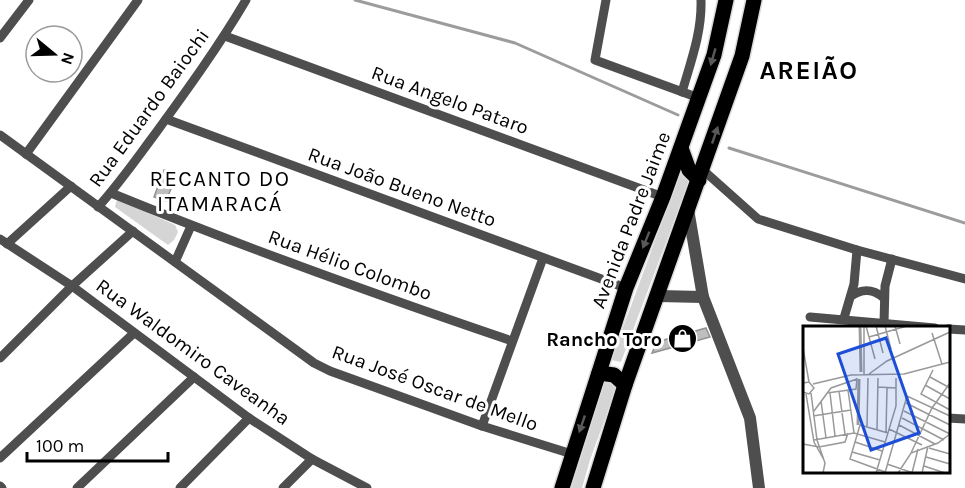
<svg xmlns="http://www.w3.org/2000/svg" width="965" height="488" viewBox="0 0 965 488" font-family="Karla,sans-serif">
	<rect width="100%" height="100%" fill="#fff"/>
	<g fill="#d5d5d5">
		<polygon points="680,173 689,181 621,362 611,360"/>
		<polygon points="117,199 175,225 178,232 174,240 168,245 115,207"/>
		<polygon points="602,378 618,383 590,460 582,488 568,488"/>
	</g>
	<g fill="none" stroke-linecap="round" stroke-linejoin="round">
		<g stroke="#9c9c9c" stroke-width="3">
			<polyline points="355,0 515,43 678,115"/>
			<polyline points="729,148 965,223"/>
		</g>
	</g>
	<g fill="#bebebe" stroke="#929292" stroke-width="1.5">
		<polygon points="164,170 177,174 166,201 154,197"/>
		<polygon points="706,328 710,337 652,353 657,342"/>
	</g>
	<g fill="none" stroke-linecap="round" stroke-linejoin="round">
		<defs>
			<g id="primary">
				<polyline points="681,148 689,170 699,180"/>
				<polyline points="599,373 614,375 625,385"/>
				<polyline points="562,488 626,288 663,197 714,55 726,0"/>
				<polyline points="593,488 625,385 742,56 754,0"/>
			</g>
		</defs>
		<use href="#primary" stroke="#dbdbdb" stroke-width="18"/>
		<g stroke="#4e4e4e" stroke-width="9">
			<polyline points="606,0 595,60 699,98"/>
			<polyline points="225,36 663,197"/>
			<polyline points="0,38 29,0"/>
			<path d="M 682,92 C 691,61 702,32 701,0"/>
			<polyline points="166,119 626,288"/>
			<polyline points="0,135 314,363 330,371 482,426 572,454"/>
			<polyline points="26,154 138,0"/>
			<polyline points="703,170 758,219 857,250 965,279"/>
			<path d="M 111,193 C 243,247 377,295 512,341"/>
			<path d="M 98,207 C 119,184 137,158 155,134 C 187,90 219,46 246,0"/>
			<polyline points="0,239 72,286 249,418 312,459 367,488"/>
			<polyline points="7,244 71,186"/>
			<polyline points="175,262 191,226"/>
			<path d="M 851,296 C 863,288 873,289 884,298"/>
			<polyline points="810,317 935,328"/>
			<polyline points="844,318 854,284 857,250"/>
			<polyline points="884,323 885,286 892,259"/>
			<polyline points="948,329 965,330"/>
			<polyline points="0,358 72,286 133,231"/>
			<polyline points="948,418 965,419"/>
			<polyline points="482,426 543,258"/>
			<polyline points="0,458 134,333"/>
			<polyline points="0,486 2,488"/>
			<polyline points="77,488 194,377"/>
			<polyline points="180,488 249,418"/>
			<polyline points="283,488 312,459"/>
		</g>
		<g stroke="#4e4e4e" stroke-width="12">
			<polyline points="688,209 703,297 750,418 759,488"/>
			<polyline points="658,296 703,297"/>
		</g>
		<use href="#primary" stroke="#000" stroke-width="15"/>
	</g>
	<defs><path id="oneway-solid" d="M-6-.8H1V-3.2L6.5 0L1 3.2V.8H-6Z" transform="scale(1.5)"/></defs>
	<g fill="#595959">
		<use href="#oneway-solid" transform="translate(713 57) rotate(106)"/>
		<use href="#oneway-solid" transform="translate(715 135) rotate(-71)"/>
		<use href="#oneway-solid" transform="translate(646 240) rotate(112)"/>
		<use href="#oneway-solid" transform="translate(582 424) rotate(109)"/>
	</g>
	<defs>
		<symbol id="shop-disc" viewBox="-11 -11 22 22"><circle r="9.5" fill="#000" stroke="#fff"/><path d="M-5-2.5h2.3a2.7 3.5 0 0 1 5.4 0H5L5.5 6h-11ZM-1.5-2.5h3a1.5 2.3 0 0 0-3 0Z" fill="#fff"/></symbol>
	</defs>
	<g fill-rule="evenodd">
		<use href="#shop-disc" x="666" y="322" width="33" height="33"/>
	</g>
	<g text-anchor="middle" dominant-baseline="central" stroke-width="6" stroke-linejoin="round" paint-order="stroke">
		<g font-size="20" fill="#000" stroke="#fff">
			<text transform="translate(450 100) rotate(20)">Rua Angelo Pataro</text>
			<text transform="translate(149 108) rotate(-54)">Rua Eduardo Baiochi</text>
			<text transform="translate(402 187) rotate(20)">Rua João Bueno Netto</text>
			<text transform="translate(631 220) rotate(-69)">Avenida Padre Jaime</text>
			<text transform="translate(350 265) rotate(20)">Rua Hélio Colombo</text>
			<text transform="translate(193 352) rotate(36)">Rua Waldomiro Caveanha</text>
			<text transform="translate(435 388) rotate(20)">Rua José Oscar de Mello</text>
		</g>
		<g font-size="20" font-weight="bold" fill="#000" stroke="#fff" text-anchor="end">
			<text x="662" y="339">Rancho Toro</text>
		</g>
		<g font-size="22" letter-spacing="1.5" fill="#000" stroke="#fff">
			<text x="220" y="179">RECANTO DO<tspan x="220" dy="25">ITAMARACÁ</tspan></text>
		</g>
		<g font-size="26" font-weight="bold" letter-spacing="1.5" fill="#000" stroke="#fff">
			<text x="809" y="70">AREIÃO</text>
		</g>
	</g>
	<g transform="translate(803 326)">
		<rect width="147" height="147" fill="#fff"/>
		<path fill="none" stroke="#9c9c9c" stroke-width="3" d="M 57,0 L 58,46M 55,99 L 56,53"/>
		<path fill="none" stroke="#999" stroke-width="1.5" d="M 63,0 L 72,33M 73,0 L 80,27M 82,0 L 88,23M 92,0 L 97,18M 129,7 L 139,38M 66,11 L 104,0M 0,22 L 6,56M 130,44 L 118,68 L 147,84M 66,48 L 84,35 L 147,6M 61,49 L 61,0M 127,51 L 147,62M 0,57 L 6,56 L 11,62 L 6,68 L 0,66M 10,58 L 48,49 L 101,48 L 147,36M 122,59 L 147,73M 75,61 L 93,62M 45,64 L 51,107M 36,65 L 42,108M 8,67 L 14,114 L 22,137 L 20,147M 24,67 L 53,63 L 54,52M 27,67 L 32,110M 3,68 L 11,116 L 21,134M 18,75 L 23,112M 103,77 L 147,99M 11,85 L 28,62 L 54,53M 101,85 L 147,108M 10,90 L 48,84M 99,92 L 141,114M 96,99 L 132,118M 64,100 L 65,52M 74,103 L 75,52M 86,103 L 119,119M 83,106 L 84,62M 85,107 L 57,99 L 47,133 L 85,147M 11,114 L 51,107 L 82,116M 52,116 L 79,125M 0,118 L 16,121 L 42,116 L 45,107M 126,122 L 147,128M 49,126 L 77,134M 108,127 L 129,82 L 147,57M 123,131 L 147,138M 84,138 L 110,147M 121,140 L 142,147M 73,147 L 93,80 L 93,52M 82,147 L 104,70 L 147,90M 95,147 L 108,127 L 135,117 L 147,108M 109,147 L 115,123M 119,147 L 125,120"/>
		<path fill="#1d4ed8" fill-opacity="0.15" stroke="#1d4ed8" stroke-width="3" d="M 83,12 L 116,107 L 68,124 L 35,28 Z"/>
		<rect width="147" height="147" fill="none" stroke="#000" stroke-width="3"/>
	</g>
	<g transform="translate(54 54) rotate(109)"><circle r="28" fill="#ffffff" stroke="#999999" stroke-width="1.5"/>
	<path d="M0-4.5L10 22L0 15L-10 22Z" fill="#000000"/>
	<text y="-9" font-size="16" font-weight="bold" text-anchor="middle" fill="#000000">N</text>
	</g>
	<path d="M27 452v9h141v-9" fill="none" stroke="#000000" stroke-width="3"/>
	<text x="36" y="452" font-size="18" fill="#000000" stroke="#ffffff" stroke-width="4.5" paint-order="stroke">100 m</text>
</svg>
